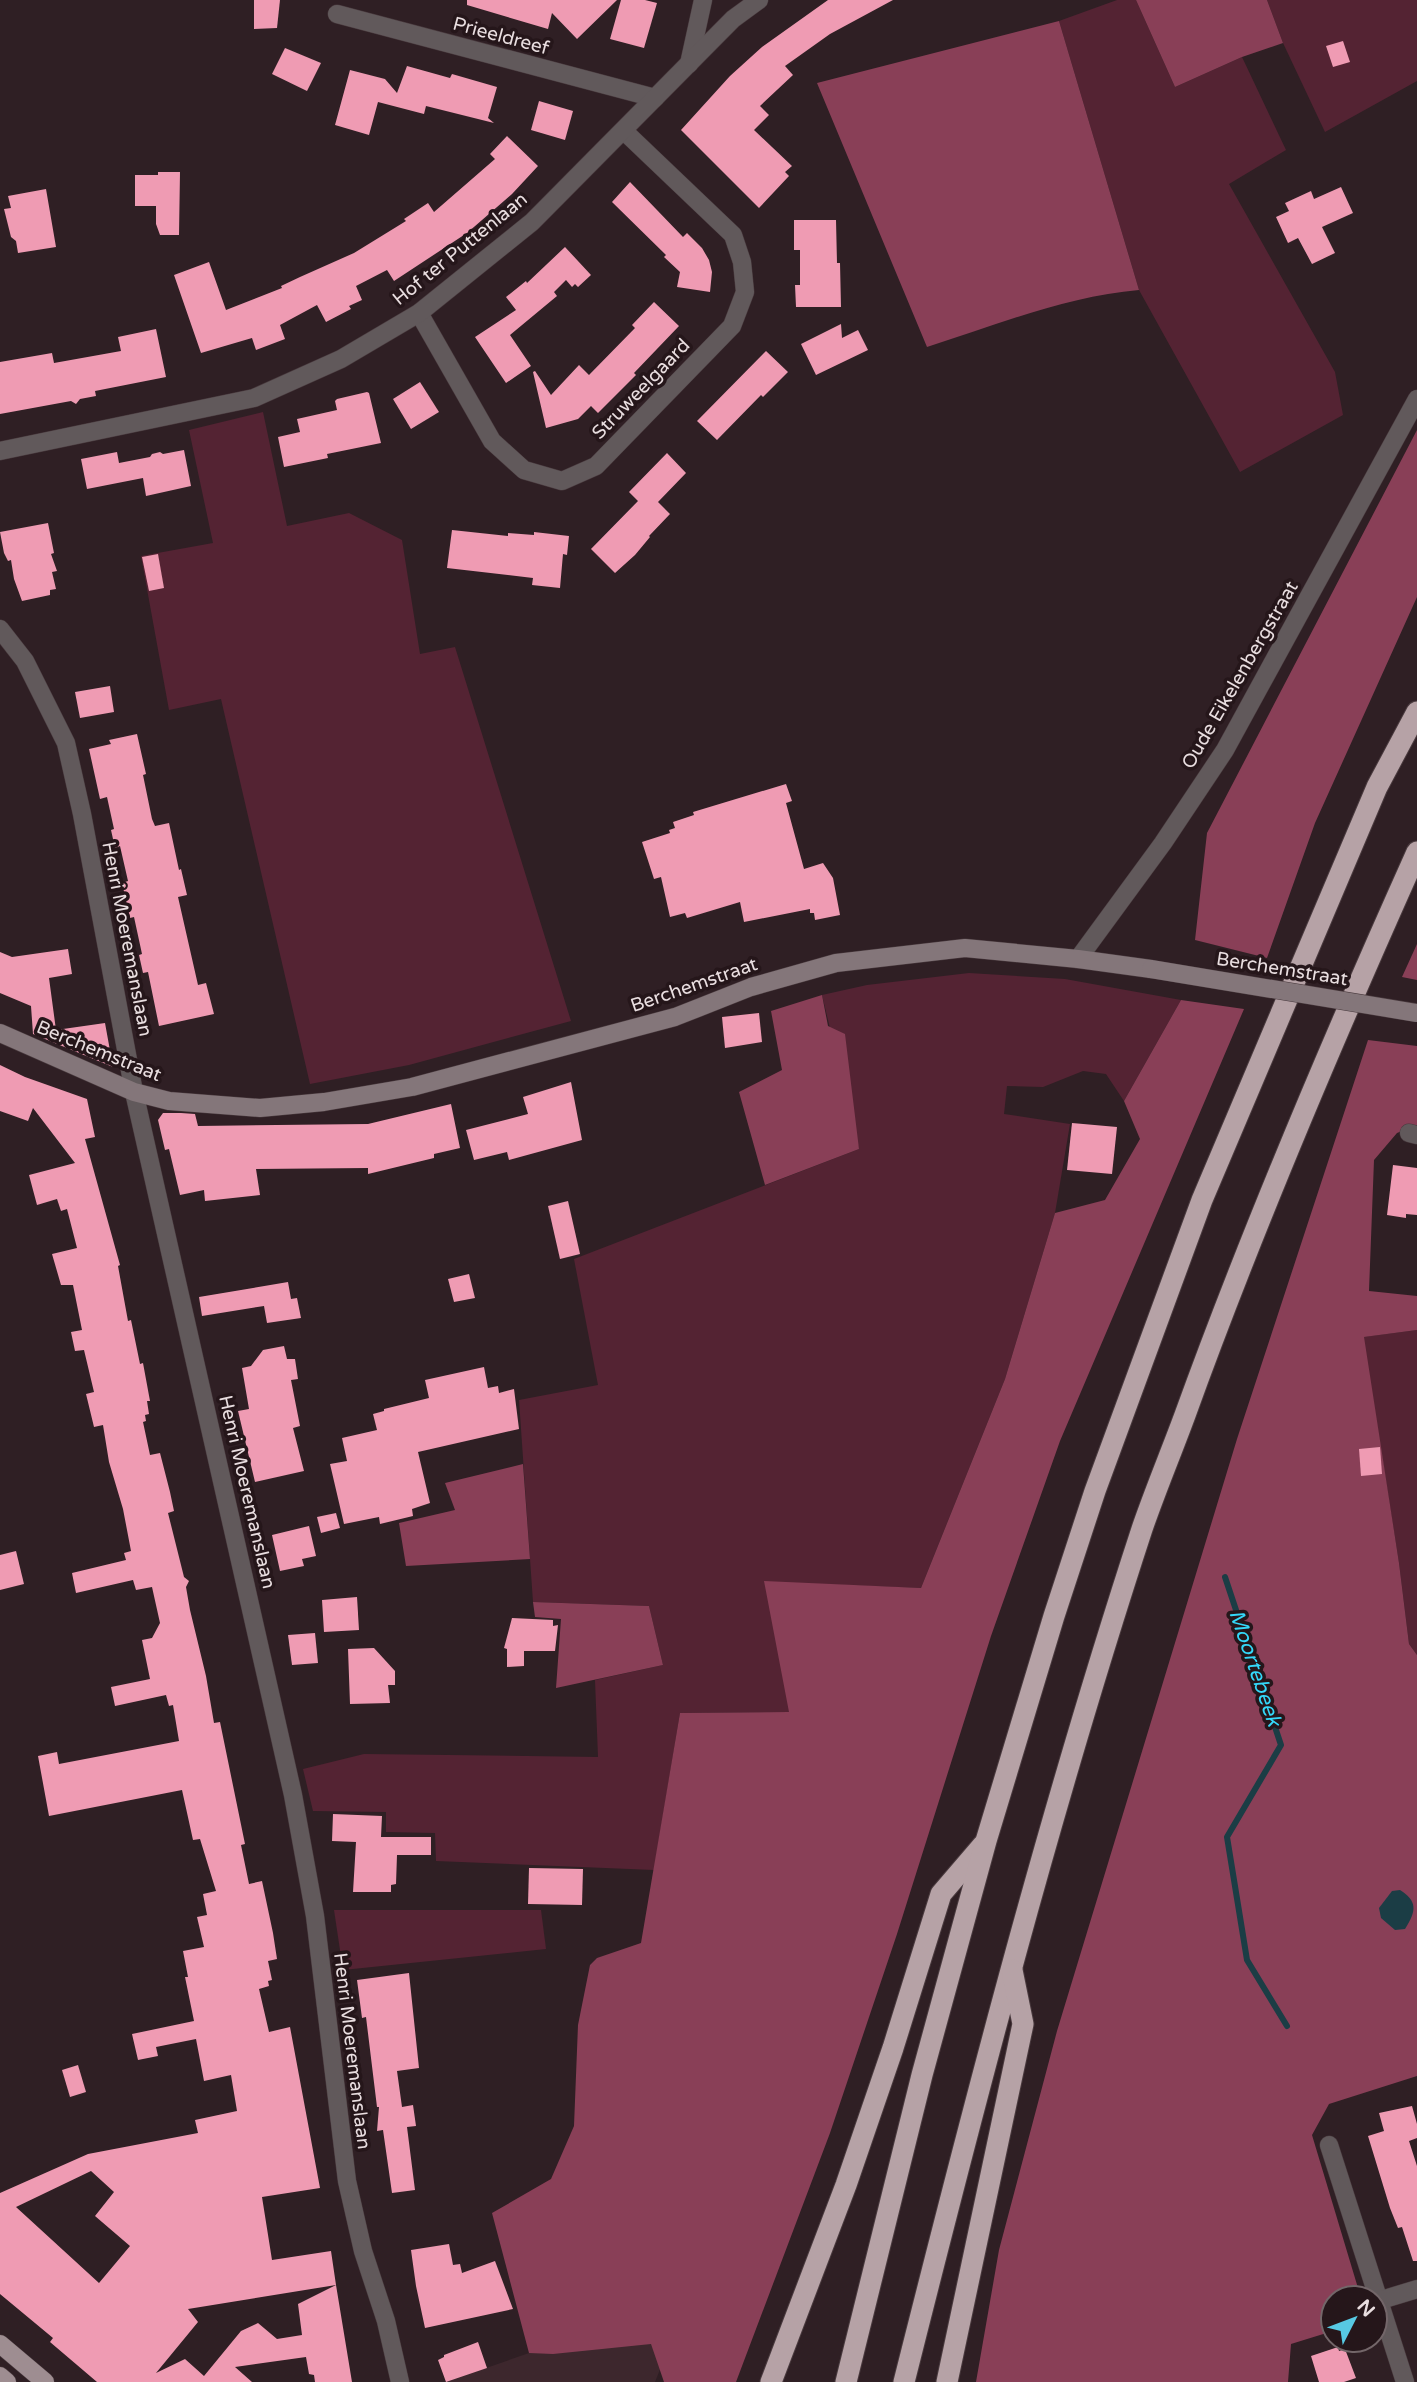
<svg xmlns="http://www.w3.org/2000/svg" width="1417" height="2382" viewBox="0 0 1417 2382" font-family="'Varela Round',sans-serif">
	<rect width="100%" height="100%" fill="#2f1f24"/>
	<polygon fill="#3d272d" points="673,2337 655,2382 446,2382 529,2353"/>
	<g fill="#542333">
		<polygon points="1117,0 1136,0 1175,87 1242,57 1286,150 1229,184 1335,372 1343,415 1240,472 1139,290 1059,21"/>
		<polygon points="1267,0 1417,0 1417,81 1325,132 1283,43"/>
		<polygon points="263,412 287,526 349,513 402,540 420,654 455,647 571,1021 409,1065 310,1084 221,699 169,710 141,556 213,543 189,430"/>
		<polygon points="969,973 1065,979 1181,1000 1124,1101 1106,1074 1083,1071 1043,1087 1007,1086 1004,1114 1070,1124 1055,1213 1005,1379 921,1588 765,1582 790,1712 680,1713 654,1870 436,1861 435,1833 386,1832 386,1812 313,1811 303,1769 364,1754 598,1757 595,1680 663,1665 649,1606 533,1602 519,1400 598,1385 574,1259 859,1149 822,995 867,985"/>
		<polygon points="1417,1330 1417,1655 1409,1644 1399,1563 1363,1337"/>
		<polygon points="334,1910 541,1910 546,1949 343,1970"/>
	</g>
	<g fill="#893f57">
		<polygon points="1136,0 1267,0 1283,43 1242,57 1175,87"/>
		<path d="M 1059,21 L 1139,290 C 1067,296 996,325 927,347 L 817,83 Z"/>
		<polygon points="1417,430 1417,597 1315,823 1267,958 1195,940 1207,833"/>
		<polygon points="1417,944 1417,980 1402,977"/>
		<polygon points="822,995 828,1026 845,1034 859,1149 765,1185 739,1092 782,1070 771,1011"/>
		<polygon points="1181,1000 1244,1009 1060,1441 991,1636 897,1934 830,2133 736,2382 664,2382 651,2344 553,2354 529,2353 492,2213 551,2179 574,2126 578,2025 590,1965 597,1958 641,1943 680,1713 789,1712 764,1581 921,1588 1005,1379 1055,1213 1105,1200 1140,1139 1124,1101"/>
		<polygon points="1368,1040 1417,1046 1417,1125 1397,1133 1374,1160 1369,1291 1417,1296 1417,1330 1364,1337 1399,1563 1409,1644 1417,1655 1417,2076 1329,2104 1312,2135 1361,2298 1333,2298 1333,2331 1291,2344 1288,2382 976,2382 999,2250 1057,2031 1237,1439"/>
		<polygon points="523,1464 530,1559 406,1566 399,1523 455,1510 445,1483"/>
		<polygon points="533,1602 649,1606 663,1665 556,1688 561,1619 535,1617"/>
	</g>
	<path fill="#1b3d45" d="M 1400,1890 C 1417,1901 1417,1910 1405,1929 L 1395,1930 L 1381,1918 L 1379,1908 L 1392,1891 Z"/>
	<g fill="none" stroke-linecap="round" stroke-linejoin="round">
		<polyline stroke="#1b3d45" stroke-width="6" points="1225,1577 1281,1745 1227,1837 1247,1960 1287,2026"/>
	</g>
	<g fill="#ef9bb3" fill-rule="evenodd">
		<polygon points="254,0 280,0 277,28 254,29"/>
		<polygon points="467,0 617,0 577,39 552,13 548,29 467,5"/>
		<polygon points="621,0 645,0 657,3 644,48 610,39"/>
		<polygon points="828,0 893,0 830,34 785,66 793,75 760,106 769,115 754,130 792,166 785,172 789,176 759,208 681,130 730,76 762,47"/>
		<polygon points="1343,41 1350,62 1333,67 1326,46"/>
		<polygon points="285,48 321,63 307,91 272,74"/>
		<polygon points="407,66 450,78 452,74 497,87 488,118 494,123 426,106 424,114 378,102 369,135 335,125 350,70 385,79 397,93"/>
		<polygon points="539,101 573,111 565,140 531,130"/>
		<polygon points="507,136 538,166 512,194 467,233 394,281 387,270 356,286 362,300 349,306 351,309 326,322 317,305 280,325 285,339 256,350 252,338 201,353 174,275 209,262 226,310 282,288 281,286 300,277 354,253 406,221 404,219 428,203 434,212 495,159 490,154"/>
		<polygon points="158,172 180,172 179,235 160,235 156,224 156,206 135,206 135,175 158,175"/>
		<polygon points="630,182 683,237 687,233 702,248 709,260 712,272 710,292 677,287 680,272 664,257 666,255 612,202"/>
		<polygon points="1341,187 1353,213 1322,227 1335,253 1312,264 1298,238 1288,243 1276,217 1289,211 1285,203 1311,191 1314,199"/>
		<polygon points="46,189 56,247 18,253 16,241 11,237 4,209 11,208 8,196"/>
		<polygon points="794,220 836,220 837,263 840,263 841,307 796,307 795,285 800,285 800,250 794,250"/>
		<polygon points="565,247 591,275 578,287 575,284 572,287 566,280 554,292 557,296 510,335 531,366 506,383 475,337 516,310 506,297 526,281 527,283"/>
		<polygon points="654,302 679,326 634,373 636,375 598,413 591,406 578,419 546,428 533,372 535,371 551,395 579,365 589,375 635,328 632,325"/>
		<polygon points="841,324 842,338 858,330 868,350 816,375 801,344"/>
		<polygon points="156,329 166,377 95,391 96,396 80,399 76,404 71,401 0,414 0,362 52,353 54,363 121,351 118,337"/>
		<polygon points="766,351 788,372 763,397 761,395 717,440 697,421"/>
		<polygon points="420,382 439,412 411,429 393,399"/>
		<polygon points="367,392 369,393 381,443 327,454 328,458 284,467 278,437 300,432 297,419 337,410 335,401 337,399"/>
		<polygon points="184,450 191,486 146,496 143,478 87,489 81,459 117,452 119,463 150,457 152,454 160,452 163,454"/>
		<polygon points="667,453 686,473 658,502 670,514 649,536 650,537 635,555 615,573 591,549 638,501 629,492"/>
		<polygon points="48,523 54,553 51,554 57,571 52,572 56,589 50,590 50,595 22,601 14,579 11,560 8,561 4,553 0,532"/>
		<polygon points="452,530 508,536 508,533 534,535 534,532 569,536 567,555 563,554 560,588 532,585 533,578 447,568"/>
		<polygon points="158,554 164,588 149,591 142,557"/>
		<polygon points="110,686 114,712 80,718 75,692"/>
		<polygon points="137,734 146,774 143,775 152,819 155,826 169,823 179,870 181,869 187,895 178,897 198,985 206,983 214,1014 159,1026 148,972 143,973 139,955 142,954 134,917 130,918 122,883 128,881 120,846 115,848 111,830 114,829 107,797 100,799 89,749 111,744 109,740"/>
		<polygon points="786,784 792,801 786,803 804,869 823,863 833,878 840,915 815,920 814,913 810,913 810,909 744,922 740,902 687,918 685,913 670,917 661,877 654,879 642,842 670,833 669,830 675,828 673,822 694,815 693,812"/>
		<polygon points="68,949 72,974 49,978 56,1030 105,1023 113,1067 33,1034 31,1006 0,993 0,952 12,957"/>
		<polygon points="759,1013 762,1042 725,1048 722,1017"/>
		<path d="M 0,1065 L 25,1077 L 87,1099 L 95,1137 L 85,1139 L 120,1265 L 118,1266 L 128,1321 L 131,1320 L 140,1364 L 143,1363 L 150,1401 L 147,1401 L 149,1414 L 145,1415 L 146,1421 L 143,1422 L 150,1455 L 160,1453 L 170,1492 L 174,1511 L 168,1513 L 184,1577 L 189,1581 L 186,1587 L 190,1610 L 206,1676 L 214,1723 L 220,1722 L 245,1844 L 241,1845 L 249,1884 L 262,1881 L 273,1933 L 277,1959 L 268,1961 L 272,1980 L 268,1981 L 269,1986 L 259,1989 L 269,2032 L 290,2027 L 320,2188 L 262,2197 L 272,2260 L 331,2251 L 336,2285 L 188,2309 L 198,2322 L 156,2373 L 185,2359 L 204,2376 L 241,2331 L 258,2323 L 277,2339 L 302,2335 L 298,2304 L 336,2285 L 352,2382 L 315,2382 L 314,2375 L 309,2374 L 306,2357 L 235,2367 L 252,2382 L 97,2382 L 50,2342 L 53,2338 L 0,2294 L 0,2193 L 88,2154 L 198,2133 L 195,2120 L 237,2111 L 231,2075 L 204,2081 L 196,2039 L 156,2047 L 158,2056 L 138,2060 L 132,2034 L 194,2021 L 185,1977 L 188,1977 L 183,1951 L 204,1947 L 197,1917 L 207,1915 L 203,1894 L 216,1891 L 200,1839 L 193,1840 L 182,1790 L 49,1816 L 38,1756 L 57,1752 L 59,1764 L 179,1741 L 173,1705 L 169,1706 L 166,1695 L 115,1706 L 111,1687 L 150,1679 L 142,1640 L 152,1638 L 160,1623 L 152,1587 L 136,1590 L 133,1580 L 76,1593 L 72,1573 L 126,1560 L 124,1553 L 131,1551 L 123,1509 L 109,1462 L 103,1425 L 94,1427 L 86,1394 L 94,1392 L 84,1350 L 75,1351 L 71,1332 L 82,1330 L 73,1285 L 61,1285 L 52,1254 L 77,1248 L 67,1209 L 61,1211 L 57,1199 L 37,1205 L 29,1175 L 75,1163 L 33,1108 L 28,1121 L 0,1111 ZM 91,2171 L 114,2192 L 95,2216 L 130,2246 L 99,2283 L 16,2207 Z"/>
		<polygon points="571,1082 582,1140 509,1160 507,1152 474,1160 466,1130 528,1114 523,1097"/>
		<polygon points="451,1104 460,1148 434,1154 434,1158 368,1174 368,1168 256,1169 260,1195 205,1201 204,1190 180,1195 169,1149 165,1150 158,1120 163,1113 181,1113 195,1114 198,1126 368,1124"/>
		<polygon points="1072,1123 1117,1127 1112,1174 1067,1170"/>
		<polygon points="1393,1165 1417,1168 1417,1215 1406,1214 1406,1218 1387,1215"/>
		<polygon points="568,1201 580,1254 560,1259 548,1206"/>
		<polygon points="469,1274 475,1298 454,1302 448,1279"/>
		<polygon points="288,1282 291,1299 297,1298 301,1318 267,1323 264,1306 202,1316 199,1297"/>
		<polygon points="284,1346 287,1359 295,1359 298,1379 291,1380 300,1426 293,1428 304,1471 255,1482 238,1411 249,1409 242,1368 251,1366 263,1350"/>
		<polygon points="484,1367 488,1388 498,1386 499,1393 514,1389 519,1429 418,1452 430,1503 412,1509 413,1516 380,1524 379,1517 344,1524 330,1464 347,1461 342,1438 377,1430 373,1414 384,1411 384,1409 429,1398 425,1380"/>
		<polygon points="1380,1447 1382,1474 1361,1476 1359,1449"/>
		<polygon points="336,1513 340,1528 321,1533 317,1517"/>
		<polygon points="309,1526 316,1556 302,1559 304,1566 280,1571 272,1535"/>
		<polygon points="16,1551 24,1584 0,1590 0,1555"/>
		<polygon points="357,1597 359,1630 324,1632 322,1600"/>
		<polygon points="512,1618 553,1620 553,1626 558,1625 555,1651 524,1651 524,1666 507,1667 507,1649 504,1648"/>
		<polygon points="315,1633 318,1663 292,1665 288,1635"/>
		<polygon points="374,1648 395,1671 395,1685 388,1685 390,1703 350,1704 348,1649"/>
		<polygon points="333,1814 382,1816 381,1837 431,1837 431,1855 397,1855 396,1884 391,1885 391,1892 353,1892 356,1842 332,1841"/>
		<polygon points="529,1868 583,1869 582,1905 528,1904"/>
		<polygon points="409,1973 419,2068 397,2071 402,2107 413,2105 416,2126 407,2127 415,2190 392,2193 383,2130 377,2131 379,2107 377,2107 366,2017 362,2018 357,1980"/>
		<polygon points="78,2065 86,2092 70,2097 62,2070"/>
		<polygon points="1412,2106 1417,2124 1417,2138 1409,2141 1417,2166 1417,2261 1413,2261 1402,2227 1398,2228 1390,2208 1368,2136 1384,2131 1379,2113"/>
		<polygon points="449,2244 453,2265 460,2264 462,2273 495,2261 513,2309 425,2328 416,2286 411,2250"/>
		<polygon points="478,2342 487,2368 446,2382 438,2360 444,2357 444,2355"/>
		<polygon points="1338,2347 1339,2351 1345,2349 1356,2378 1344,2382 1319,2382 1311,2356"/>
	</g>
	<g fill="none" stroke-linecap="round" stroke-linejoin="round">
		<defs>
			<g id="street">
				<polyline points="337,14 655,98"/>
				<polyline points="689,64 703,0"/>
				<polyline points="419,313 492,441 524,470 562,481 596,466 732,326 745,292 742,262 733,235 624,131"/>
				<polyline points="0,451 254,398 341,359 419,313 532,222 733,19 759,0"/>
				<polyline points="0,629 25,661 66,743 82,814 134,1092 293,1795 315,1916 347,2181 363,2251 386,2321 400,2382"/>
				<polyline points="1078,959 1163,843 1225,750 1417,399"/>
				<polyline points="1409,1133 1417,1135"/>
				<polyline points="1329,2145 1405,2382"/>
				<polyline points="1378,2301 1417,2289"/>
			</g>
			<polyline id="secondary" points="0,1033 134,1092 169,1101 260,1108 324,1102 412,1087 675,1017 751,987 836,963 965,948 1078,959 1151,969"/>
			<g id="primary">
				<polyline points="0,2344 45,2382"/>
				<polyline points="0,2376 7,2382"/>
			</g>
			<g id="highway">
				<polyline points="771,2382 846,2185 893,2048 941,1894 983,1845"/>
				<polyline points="846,2382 922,2075 986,1841 1054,1616 1095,1491 1202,1200 1377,787 1417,712"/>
				<path d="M 904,2382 C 976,2096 1050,1810 1142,1529 C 1155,1491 1171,1453 1185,1415 C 1254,1224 1334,1037 1417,852"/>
				<polyline points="947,2382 1023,2024 1012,1970"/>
			</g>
		</defs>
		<use href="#street" stroke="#493a3e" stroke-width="19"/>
		<use href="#secondary" stroke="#493a3e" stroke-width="19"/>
		<use href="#primary" stroke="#493a3e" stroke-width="19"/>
		<use href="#highway" stroke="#493a3e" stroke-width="23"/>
		<use href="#street" stroke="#61595b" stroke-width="18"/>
		<use href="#secondary" stroke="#84767a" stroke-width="18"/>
		<use href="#primary" stroke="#9e8d91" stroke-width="18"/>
		<use href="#highway" stroke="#b6a2a6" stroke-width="21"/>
		<defs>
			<polyline id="secondary-bridge" points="1151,969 1417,1013"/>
		</defs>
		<use href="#secondary-bridge" stroke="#493a3e" stroke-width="19" stroke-linecap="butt"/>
		<use href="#secondary-bridge" stroke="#84767a" stroke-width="18"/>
	</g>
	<g text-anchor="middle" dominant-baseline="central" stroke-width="7" stroke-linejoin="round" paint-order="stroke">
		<g font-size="19" fill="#e9dee0" stroke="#25161a">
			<text transform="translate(501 36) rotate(15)">Prieeldreef</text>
			<text transform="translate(460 249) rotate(-39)">Hof ter Puttenlaan</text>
			<text transform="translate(641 389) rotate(-46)">Struweelgaard</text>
			<text transform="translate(1240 675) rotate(-60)">Oude Eikelenbergstraat</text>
			<text transform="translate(127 939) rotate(79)">Henri Moeremanslaan</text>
			<text transform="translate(1282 969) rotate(9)">Berchemstraat</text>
			<text transform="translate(694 985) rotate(-19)">Berchemstraat</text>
			<text transform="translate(99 1051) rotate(22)">Berchemstraat</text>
			<text transform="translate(247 1492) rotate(77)">Henri Moeremanslaan</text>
			<text transform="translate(352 2051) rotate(83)">Henri Moeremanslaan</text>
		</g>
		<g font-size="21" font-style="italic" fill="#34d8f9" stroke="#25161a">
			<text transform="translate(1255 1668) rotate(71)">Moortebeek</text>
		</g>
	</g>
	<g transform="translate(1354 2319) rotate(48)"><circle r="33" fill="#25161a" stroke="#736669" stroke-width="2"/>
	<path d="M0-5L12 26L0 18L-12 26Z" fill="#57c9e3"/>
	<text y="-10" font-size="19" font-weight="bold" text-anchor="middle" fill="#e9dee0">N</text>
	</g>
</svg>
